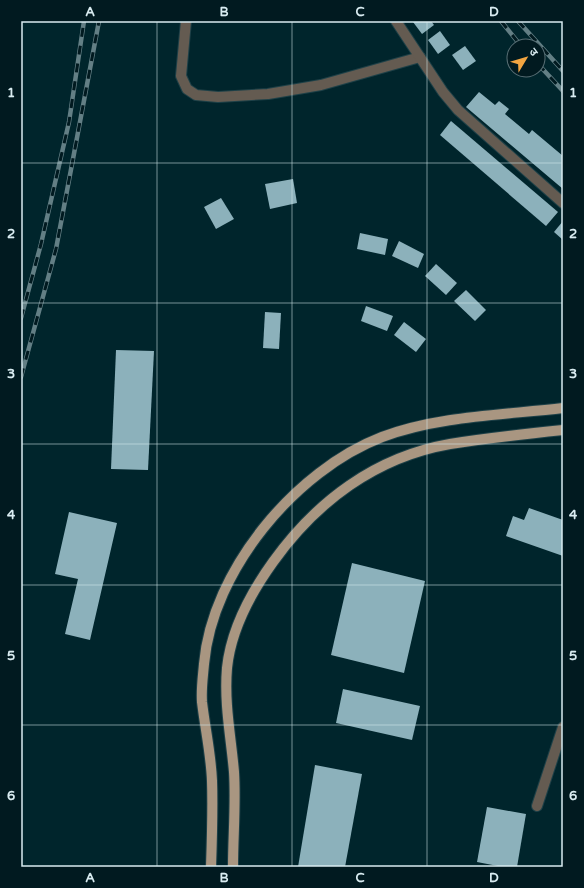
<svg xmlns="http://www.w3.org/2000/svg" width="584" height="888" viewBox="0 0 584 888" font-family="'Varela Round','Noto Sans Devanagari',sans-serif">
	<rect width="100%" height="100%" fill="#00252c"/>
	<g fill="#8cb1bb">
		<polygon points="414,21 431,21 434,25 422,34 413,22"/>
		<polygon points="440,31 450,45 438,54 428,40"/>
		<polygon points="465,46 476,61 463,70 452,55"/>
		<polygon points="479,92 495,105 499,101 509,109 505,114 529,134 532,130 563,156 563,189 466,107"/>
		<polygon points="451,121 558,212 546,226 440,135"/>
		<polygon points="293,179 297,203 270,209 265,184"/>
		<polygon points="221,198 234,219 216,229 204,207"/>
		<polygon points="563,221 563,240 554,232"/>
		<polygon points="360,233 388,239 385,255 357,249"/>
		<polygon points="399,241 424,254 418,268 392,256"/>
		<polygon points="436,264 457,283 446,295 425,276"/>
		<polygon points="466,290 486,310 475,321 454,301"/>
		<polygon points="366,306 393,316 387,331 361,321"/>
		<polygon points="265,312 281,313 279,349 263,348"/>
		<polygon points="404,322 426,339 416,352 394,335"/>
		<polygon points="116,350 154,351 148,470 111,469"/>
		<polygon points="529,508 563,520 563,556 506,536 513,516 524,520"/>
		<polygon points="69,512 117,523 90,640 65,634 78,579 55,574"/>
		<polygon points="352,563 425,581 404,673 331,655"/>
		<polygon points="343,689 420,706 412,740 336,723"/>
		<polygon points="315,765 362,774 345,867 298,867"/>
		<polygon points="487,807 526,814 517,867 503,867 477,862"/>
	</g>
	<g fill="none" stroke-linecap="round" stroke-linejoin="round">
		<defs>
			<g id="minor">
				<polyline points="186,21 181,76 187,89 196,95 218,97 268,94 321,85 420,57"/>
				<polyline points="396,21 443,92 458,110 563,203"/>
				<polyline points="537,806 563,727"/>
			</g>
			<g id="major">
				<path d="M 211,867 C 212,838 213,809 212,781 C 211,754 205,728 202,702 C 201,689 203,676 204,664 C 212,570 296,470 382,437 C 438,416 504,415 563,408"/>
				<path d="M 233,867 C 233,836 236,804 234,772 C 231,737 224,704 227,668 C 231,629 250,594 273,562 C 316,502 375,457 450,444 C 487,438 525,434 563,430"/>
			</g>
		</defs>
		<use href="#minor" stroke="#1e4148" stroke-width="12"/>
		<use href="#major" stroke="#1e4148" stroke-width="12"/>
		<use href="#minor" stroke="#645b51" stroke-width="10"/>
		<use href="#major" stroke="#a99681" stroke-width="10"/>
		<defs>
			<g id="rail">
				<polyline points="501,21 521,46"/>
				<polyline points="518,21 563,71"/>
				<polyline points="538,64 563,91"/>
				<polyline points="21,318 41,244 69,122 84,21"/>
				<polyline points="21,377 56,249 99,21"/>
			</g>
		</defs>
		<use href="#rail" stroke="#637f85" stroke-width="4.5"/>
		<use href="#rail" stroke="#011a20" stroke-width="3" stroke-dasharray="9" stroke-linecap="butt"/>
	</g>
	<path fill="none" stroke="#d9ecf1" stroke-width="1" stroke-opacity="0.55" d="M 157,21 L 157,867M 292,21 L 292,867M 427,21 L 427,867M 21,163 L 563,163M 21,303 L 563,303M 21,444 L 563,444M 21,585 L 563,585M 21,725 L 563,725"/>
	<rect width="584" height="888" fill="none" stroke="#011a20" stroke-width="44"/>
	<g transform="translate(526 58) rotate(52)"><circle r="19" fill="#011a20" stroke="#576e74"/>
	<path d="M0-3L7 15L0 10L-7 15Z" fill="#f2a541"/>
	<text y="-6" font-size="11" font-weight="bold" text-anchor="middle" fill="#d9ecf1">उ</text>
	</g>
	<rect x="22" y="22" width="540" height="844" fill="none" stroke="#d9ecf1" stroke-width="1.5"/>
	<g font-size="13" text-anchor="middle" font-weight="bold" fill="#d9ecf1">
		<text x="90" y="16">A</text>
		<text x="224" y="16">B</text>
		<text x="360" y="16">C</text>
		<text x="494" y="16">D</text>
		<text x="11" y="97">1</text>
		<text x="573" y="97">1</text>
		<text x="11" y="238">2</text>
		<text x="573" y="238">2</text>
		<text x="11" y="378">3</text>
		<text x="573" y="378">3</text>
		<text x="11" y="519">4</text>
		<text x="573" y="519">4</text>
		<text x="11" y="660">5</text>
		<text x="573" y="660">5</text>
		<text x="11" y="800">6</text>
		<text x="573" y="800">6</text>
		<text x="90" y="882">A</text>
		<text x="224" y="882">B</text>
		<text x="360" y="882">C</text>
		<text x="494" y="882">D</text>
	</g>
</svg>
